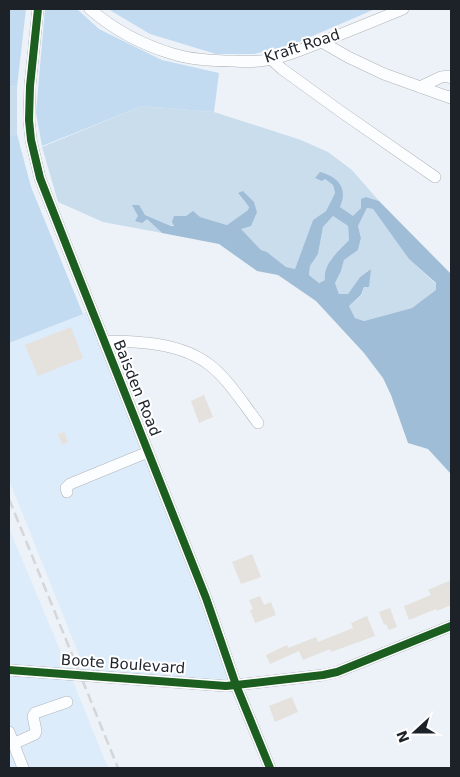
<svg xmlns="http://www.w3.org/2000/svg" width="460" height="777" viewBox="0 0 460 777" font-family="'DejaVu Sans',sans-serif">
	<rect width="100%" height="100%" fill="#ecf2f8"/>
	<g fill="#ddecfa">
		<polygon points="88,311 187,558 230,680 85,670 9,480 9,343"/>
		<polygon points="9,528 68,669 108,768 9,768"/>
	</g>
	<g fill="#cadded">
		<polygon points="9,86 17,87 17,134 9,136"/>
		<polygon points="142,106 214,112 301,140 328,152 352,170 379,201 366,197 361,208 353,217 340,207 343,194 320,173 315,178 322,180 325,179 333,185 335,193 326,211 313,220 295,269 286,267 267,252 261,250 240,229 257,211 238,194 249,207 248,210 227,225 200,217 171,226 145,215 141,209 133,205 162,233 103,222 58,202 42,147"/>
		<polygon points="367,208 373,209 409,259 436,284 436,291 412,308 364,321 355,318 349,306 361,296 371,269 360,277 348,294 339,294 335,283 341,271 344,260 358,250 361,238 358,226"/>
		<polygon points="333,216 348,226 349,240 331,259 325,280 319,283 309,275 310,266 318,254 323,227"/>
	</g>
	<g fill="#c2dbf1">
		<polygon points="9,9 26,9 17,87 9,86"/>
		<polygon points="45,9 77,9 99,29 162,60 219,73 214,112 142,106 42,146 36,113"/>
		<polygon points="108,9 375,9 294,44 254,54 216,54 150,34"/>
		<polygon points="17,134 31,187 83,314 9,343 9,136"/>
	</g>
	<path fill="#9fbdd6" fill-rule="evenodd" d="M 320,172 C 331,175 343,181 343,195 C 343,199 341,204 340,207 L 353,216 L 361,208 L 361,199 L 366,197 L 379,201 L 451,274 L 451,474 L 428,449 L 408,443 L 391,395 L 383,378 L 364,353 L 316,301 L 278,275 L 257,271 L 219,244 L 162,233 L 147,219 L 142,223 L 135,221 L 138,216 L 132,205 L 139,205 L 145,215 L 171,226 L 174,226 L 172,222 L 174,216 L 186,216 L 193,211 L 200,217 L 227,225 L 248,210 L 249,207 L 238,193 L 243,191 L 254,202 L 257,212 L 251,226 L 241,229 L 261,250 L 267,252 L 286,267 L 295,269 L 313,220 L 326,211 L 335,193 L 333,185 L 325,179 L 322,181 L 315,178 ZM 367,208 L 373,209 L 409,259 L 436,283 L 436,290 L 412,308 L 364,321 L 355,318 L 349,306 L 361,295 L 364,287 L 369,287 L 371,269 L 360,277 L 348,294 L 339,294 L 335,283 L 341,271 L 344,260 L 358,250 L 361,238 L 358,226 ZM 333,216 L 348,226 L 349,240 C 339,251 323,263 325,280 L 319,283 L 309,275 L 310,266 L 318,254 L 323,227 Z"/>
	<g fill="#e5e1dc">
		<polygon points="71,327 83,358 38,376 25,345"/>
		<polygon points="204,395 213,417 199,423 191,401"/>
		<polygon points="64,432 68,442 62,445 58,434"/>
		<polygon points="252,554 261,577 241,584 232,562"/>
		<polygon points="451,580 451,605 437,611 436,609 409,620 404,606 431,595 428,590"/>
		<polygon points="260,596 264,605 271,602 276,615 255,623 250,610 253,609 249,600"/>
		<polygon points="390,608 397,627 389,630 386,624 384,625 379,612"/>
		<polygon points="367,616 375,636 331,652 330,649 303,660 299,651 270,664 266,655 287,645 288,648 316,637 318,642 353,628 351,623"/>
		<polygon points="292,697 298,712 275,722 269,706"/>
	</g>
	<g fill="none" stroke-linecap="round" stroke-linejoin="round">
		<defs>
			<g id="minor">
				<polyline points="38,9 30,86 29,120 31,140 40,178 78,275 206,598 236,685 270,768"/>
				<path d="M 90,9 C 113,29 143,45 173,54 C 193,60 213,61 234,61 C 246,62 259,62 272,59 C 291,55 310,46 329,39 C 354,29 379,19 403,9"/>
				<polyline points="322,42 348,57 384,74 451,98 451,96"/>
				<polyline points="271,59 282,69 340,111 435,177"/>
				<polyline points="420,87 441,77 450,76 451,78"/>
				<path d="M 104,342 C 118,340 132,342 147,343 C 211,350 223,376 258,423"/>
				<polyline points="67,492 66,488 70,484 148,452"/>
				<polyline points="9,670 226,686 236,685 323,675 337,672 451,626"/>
				<polyline points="9,732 23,768"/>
				<polyline points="13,744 35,734 36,731 33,716 35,713 67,702"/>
			</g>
		</defs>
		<use href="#minor" stroke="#afb4b9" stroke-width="12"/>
		<use href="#minor" stroke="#fcfdfe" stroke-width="11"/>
		<polyline stroke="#d4d6d9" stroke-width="2.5" stroke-dasharray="10 5" stroke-linecap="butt" points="9,499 118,768"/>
		<defs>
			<g id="cycleway">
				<polyline points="38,9 30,86 29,120 31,140 40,178 78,275 206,598 236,685 270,768"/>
				<polyline points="9,670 226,686 236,685 323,675 337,672 451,626"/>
			</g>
		</defs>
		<use href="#cycleway" stroke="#fff" stroke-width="11"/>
		<use href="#cycleway" stroke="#1b5e20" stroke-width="8"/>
	</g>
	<g text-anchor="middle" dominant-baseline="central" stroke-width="4" stroke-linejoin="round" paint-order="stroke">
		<g font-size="15" fill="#1d2228" stroke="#fff">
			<text transform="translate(302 46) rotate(-18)">Kraft Road</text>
			<text transform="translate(137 388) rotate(68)">Baisden Road</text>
			<text transform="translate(123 664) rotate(4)">Boote Boulevard</text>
		</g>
	</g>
	<rect width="460" height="777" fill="none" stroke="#1d2228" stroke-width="20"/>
	<g transform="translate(415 732) rotate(249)" stroke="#ffffff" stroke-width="4" paint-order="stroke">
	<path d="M0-4L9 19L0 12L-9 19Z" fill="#1d2228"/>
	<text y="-8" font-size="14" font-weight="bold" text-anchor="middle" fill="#1d2228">N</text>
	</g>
</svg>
